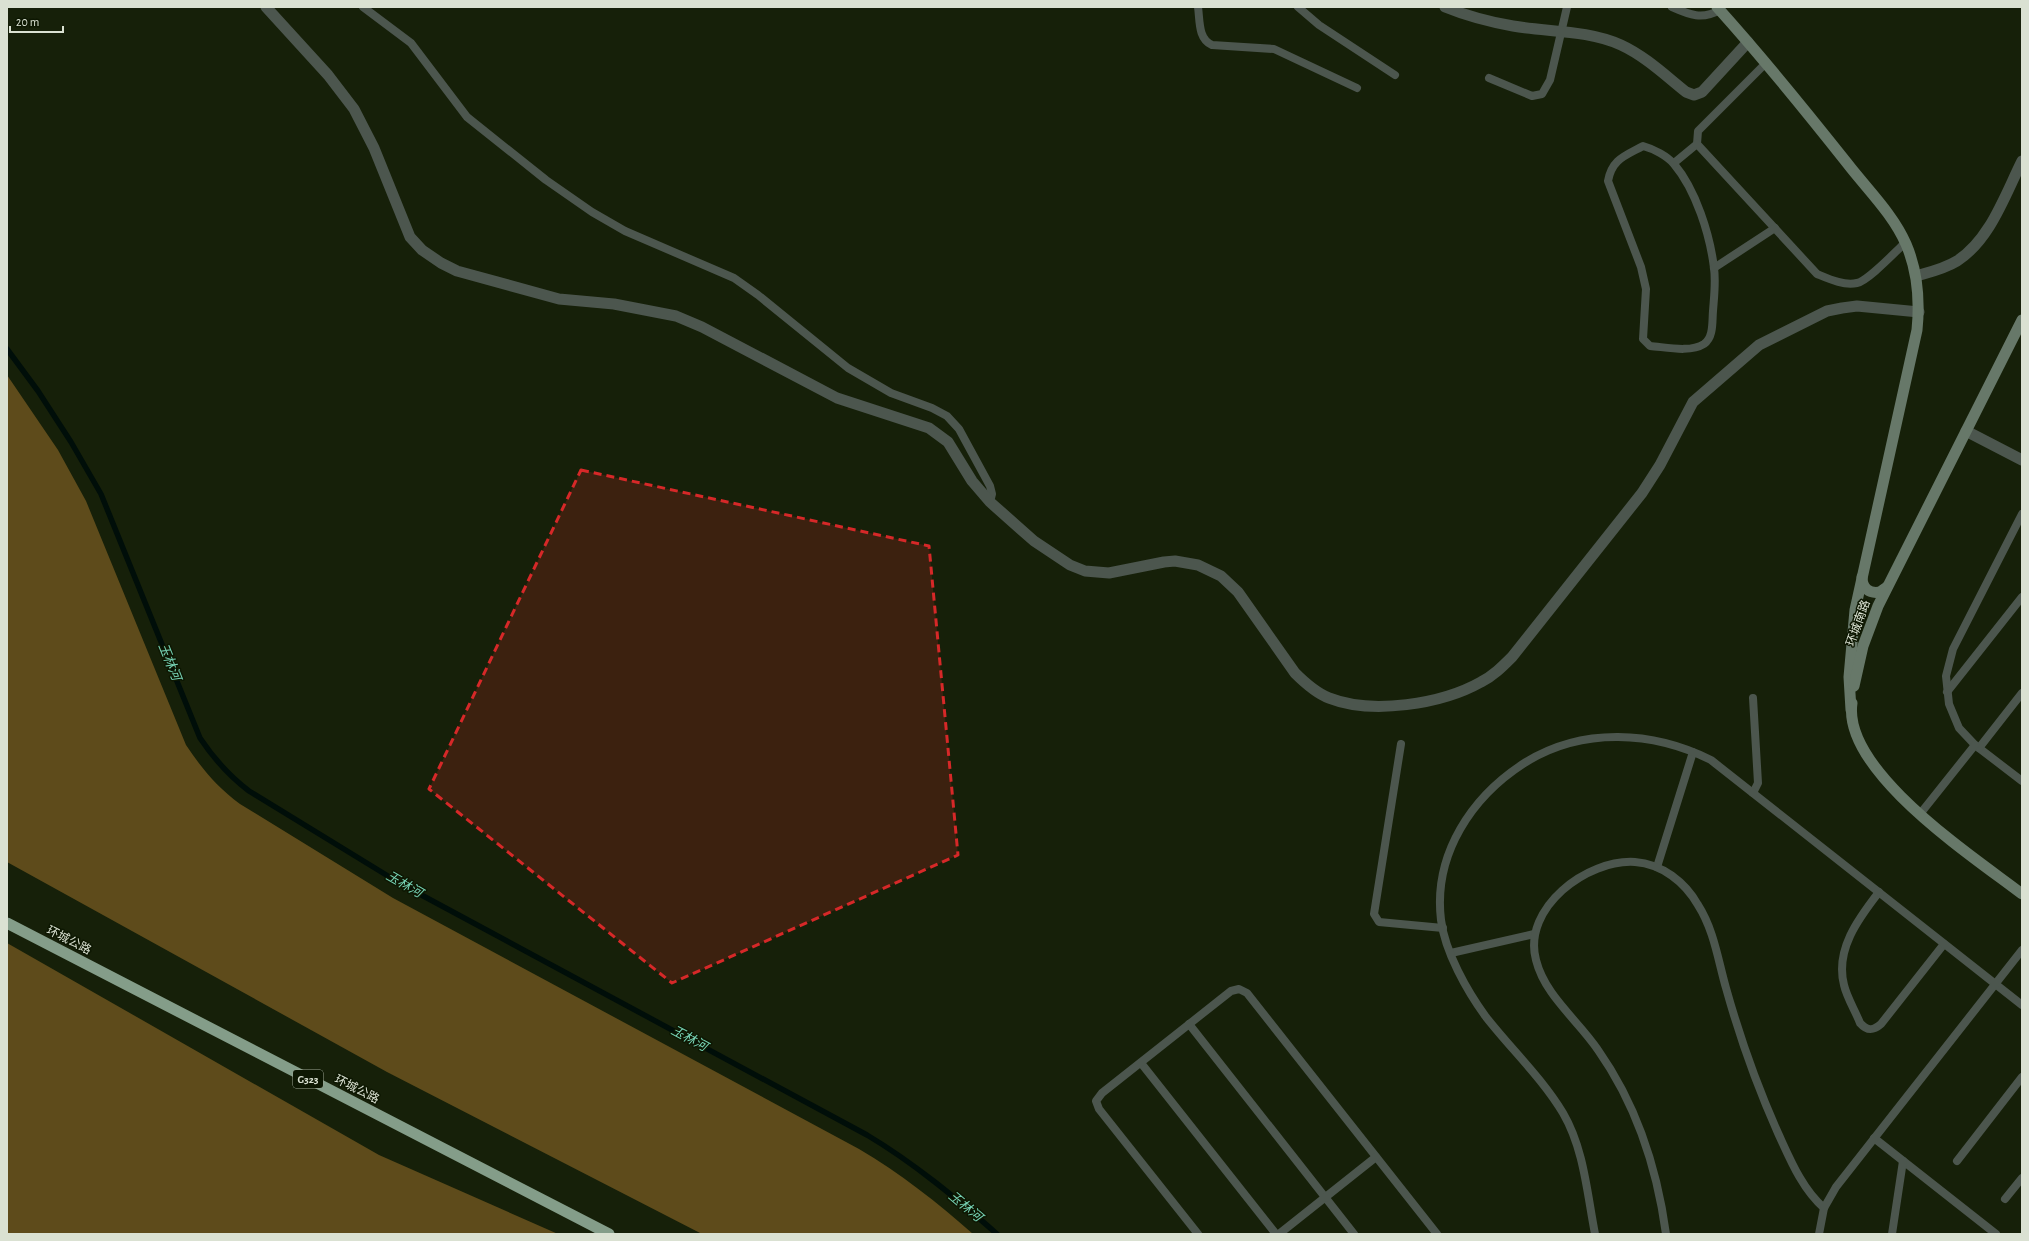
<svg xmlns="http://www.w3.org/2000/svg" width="2029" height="1241" viewBox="0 0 2029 1241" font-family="'Alegreya Sans','Noto Sans SC',sans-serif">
	<rect width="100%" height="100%" fill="#162009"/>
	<g fill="#5e4b1b">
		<path d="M 7,375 L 58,450 L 86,501 L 186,745 C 202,769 217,787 240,804 L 393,898 L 859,1149 C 900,1173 938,1203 973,1234 L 702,1234 L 387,1072 L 7,862 Z"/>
		<polygon points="7,943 379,1155 558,1234 7,1234"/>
	</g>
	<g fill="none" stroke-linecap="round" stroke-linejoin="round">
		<path stroke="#000e09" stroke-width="5.5" d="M 7,349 L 38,391 L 71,442 L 101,494 L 200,738 C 214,759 228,775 249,791 L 401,884 L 867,1135 C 914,1163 956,1198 997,1234"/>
		<g stroke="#4c564e" stroke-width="8">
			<polyline points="363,7 411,43 467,117 546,180 592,212 625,231 734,278 758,295 848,368 891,393 932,408 947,416 959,429 990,486 992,494 990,502"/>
			<path d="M 1198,7 C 1200,21 1198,39 1212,45 L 1274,49 L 1357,88"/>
			<polyline points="1298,7 1319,25 1395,75"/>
			<path d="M 1672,7 C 1690,15 1702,20 1720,10"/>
			<path d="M 1766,63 L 1698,131 L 1697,144 L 1817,274 C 1829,279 1844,286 1857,283 C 1868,281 1896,251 1905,243"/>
			<polyline points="1489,78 1532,96 1542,94 1550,80 1567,7"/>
			<path d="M 1643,146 C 1654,149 1667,156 1674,164 C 1696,190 1710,235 1714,268 C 1716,282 1714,297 1713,311 C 1712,321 1714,337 1704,344 C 1690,353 1665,347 1650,346 L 1643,339 L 1646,289 L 1641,267 L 1608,181 C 1612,159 1625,156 1643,146 Z"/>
			<polyline points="1674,163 1697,144"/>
			<polyline points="1714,268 1775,228"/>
			<polyline points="2022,514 1953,649 1946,676 1949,704 1959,728 1975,745 2022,781"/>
			<polyline points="1947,692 2022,597"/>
			<polyline points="1753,698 1758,783 1753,793"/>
			<polyline points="1401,744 1374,914 1379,922 1443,928"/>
			<polyline points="1979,748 2022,693"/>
			<polyline points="1920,814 1975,745"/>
			<polyline points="1657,867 1693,752"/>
			<path d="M 1879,892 C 1858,919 1835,950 1844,985 C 1847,998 1855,1010 1860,1023 C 1867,1031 1873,1031 1881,1024 L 1944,944"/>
			<polyline points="1451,953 1534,934"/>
			<polyline points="1189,1024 1354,1234"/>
			<polyline points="1141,1063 1276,1234"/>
			<polyline points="1874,1138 1996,1234"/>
			<polyline points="1957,1161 2022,1077"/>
			<polyline points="2005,1199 2022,1178"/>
			<polyline points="1198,1234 1099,1109 1096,1101 1102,1093 1231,991 1239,989 1247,993 1437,1234"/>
			<polyline points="1279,1234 1376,1157"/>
			<path d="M 1595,1234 C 1587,1193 1584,1149 1563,1113 C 1542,1078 1511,1049 1486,1017 C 1467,991 1445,952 1441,920 C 1433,854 1472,796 1526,762 C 1583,727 1653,731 1711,760 L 2022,1005"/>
			<path d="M 1666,1234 C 1657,1168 1636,1104 1598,1050 C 1578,1020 1545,996 1536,960 C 1522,908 1587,859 1635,862 C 1662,864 1685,882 1698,905 C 1714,930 1718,960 1726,988 C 1740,1038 1757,1086 1778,1133 C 1790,1159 1802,1189 1824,1208"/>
			<polyline points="1819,1234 1824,1208 1836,1187 2022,950"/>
			<polyline points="1892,1234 1903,1161"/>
		</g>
		<g stroke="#4c564e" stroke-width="11">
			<path d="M 266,7 L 328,75 L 354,109 L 374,148 L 410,237 L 422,250 L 441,263 L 457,271 L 559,299 L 614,304 L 676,316 L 702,327 L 837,398 L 929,428 L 948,442 L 972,481 L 990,502 L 1034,541 L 1070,565 L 1085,571 L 1109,573 L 1164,562 L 1175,561 L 1198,565 L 1221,576 L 1238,592 L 1295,673 C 1305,683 1316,693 1329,698 C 1372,715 1442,704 1481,682 C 1493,676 1502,667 1512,657 L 1642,493 L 1660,465 L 1693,402 L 1759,345 L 1827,311 L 1842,308 L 1857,306 L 1919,312"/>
			<path d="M 1445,7 C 1467,16 1490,22 1513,26 C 1548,32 1588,30 1621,45 C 1645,56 1666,76 1686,92 L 1694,95 L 1702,92 L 1748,42"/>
			<path d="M 1916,276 C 1930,272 1944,269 1957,261 C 1990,240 2005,195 2022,161"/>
			<polyline points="1966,431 2022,460"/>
		</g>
		<g stroke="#677869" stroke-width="11">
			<path d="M 1717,7 C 1763,58 1805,110 1847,163 C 1867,189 1893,214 1906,244 C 1918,272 1920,300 1917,330 L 1855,610 L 1849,677 L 1851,710"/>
			<path d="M 1862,577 C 1862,588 1869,594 1880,592 L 1887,587"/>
			<polyline points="1854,686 1863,646 1878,606 2022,320"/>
			<path d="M 1852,703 C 1842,771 1974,857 2022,894"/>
		</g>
		<polyline stroke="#849d89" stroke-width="11" points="7,923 609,1234"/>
	</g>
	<path fill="#d62828" fill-opacity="0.2" stroke="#d62828" stroke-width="3" stroke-dasharray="8 5" stroke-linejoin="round" d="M 581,470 L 929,546 L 958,855 L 672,983 L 429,789 Z"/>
	<g text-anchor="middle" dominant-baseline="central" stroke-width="3" stroke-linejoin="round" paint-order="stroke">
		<rect fill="#0d1702" stroke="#9ca494" stroke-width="1" x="293" y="1070" width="30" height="18" rx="3"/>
		<g font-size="11" font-weight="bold" fill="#dae1d2">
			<text x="308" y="1079">G323</text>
		</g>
		<g font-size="12" fill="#dae1d2" stroke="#0d1702">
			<text transform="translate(1858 623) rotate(-70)">环城南路</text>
			<text transform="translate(69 940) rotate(27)">环城公路</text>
			<text transform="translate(357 1089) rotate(27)">环城公路</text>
		</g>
		<g font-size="13" font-style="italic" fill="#78d4b6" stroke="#0d1702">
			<text transform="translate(169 662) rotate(68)">玉林河</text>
			<text transform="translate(404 885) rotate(30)">玉林河</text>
			<text transform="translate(689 1039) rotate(28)">玉林河</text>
			<text transform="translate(965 1207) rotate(40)">玉林河</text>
		</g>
	</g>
	<rect width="2029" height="1241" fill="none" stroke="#dae1d2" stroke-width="16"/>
	<path d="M10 26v6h53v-6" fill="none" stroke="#dae1d2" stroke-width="2"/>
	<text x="16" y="26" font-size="12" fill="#dae1d2" stroke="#0d1702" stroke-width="3" paint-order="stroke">20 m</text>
</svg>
